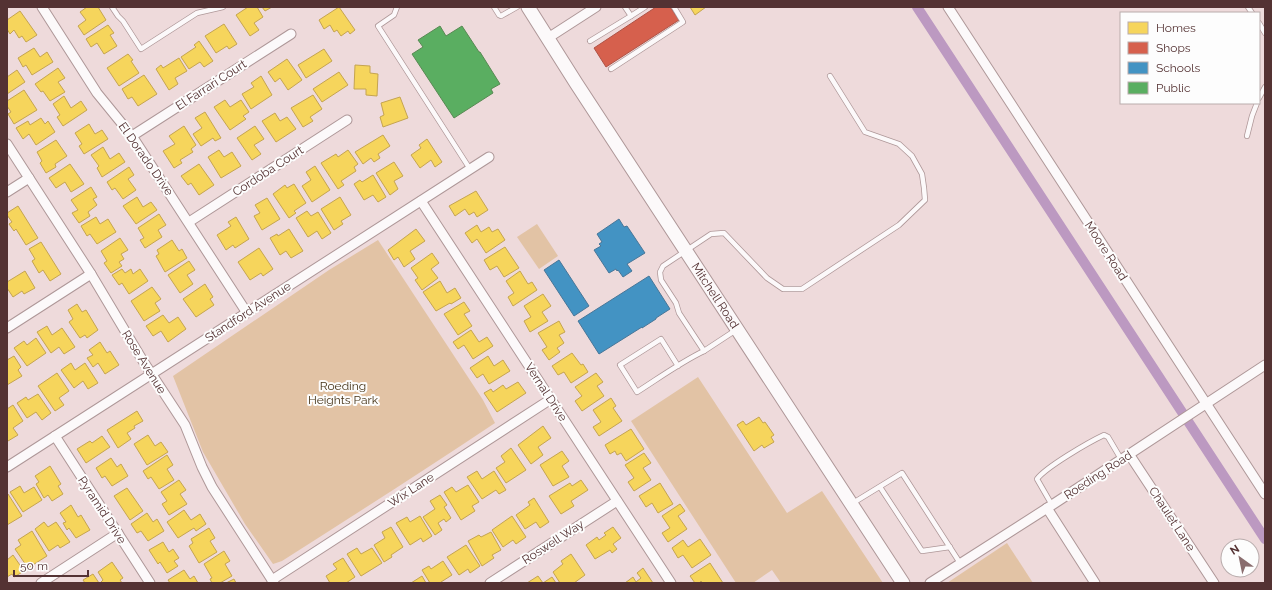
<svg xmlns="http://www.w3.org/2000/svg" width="1272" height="590" viewBox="0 0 1272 590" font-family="Raleway,sans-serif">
	<rect width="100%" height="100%" fill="#eedadb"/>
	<g fill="#e2c3a5">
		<polygon points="537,224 558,256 539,269 517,237"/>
		<path d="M 378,240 L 483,400 L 495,423 C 425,470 354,515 282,561 L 273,564 L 245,524 L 203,452 L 173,376 L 329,270 Z"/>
		<polygon points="698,377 787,513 822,491 883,583 781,583 772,570 753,583 736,583 631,421"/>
		<polygon points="1007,543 1033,583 947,583"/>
	</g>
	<g fill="#f6d55c" stroke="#c5a450">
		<polygon points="87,7 98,7 106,20 84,35 78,26 86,20 80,12"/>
		<polygon points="248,7 257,7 263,17 254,23 259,30 250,36 236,15"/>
		<polygon points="262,7 272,7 265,11"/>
		<polygon points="339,7 355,30 350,34 348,31 341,36 337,30 334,32 330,25 324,29 319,20"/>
		<polygon points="690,7 706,7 695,15"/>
		<polygon points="20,11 37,35 26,42 22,36 19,38 14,30 10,34 7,29 7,20"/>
		<polygon points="224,24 237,44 229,49 227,46 216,53 205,36"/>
		<polygon points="108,25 114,33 110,35 117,46 104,54 97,43 91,47 86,39"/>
		<polygon points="199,41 213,61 204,67 200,62 189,69 181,57 196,47 194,45"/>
		<polygon points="34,48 40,57 47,52 53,62 32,75 26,65 23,67 18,58"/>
		<polygon points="324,49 332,61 306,78 298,65"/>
		<polygon points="128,54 133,60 131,61 139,73 119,86 107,68"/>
		<polygon points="179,58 187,71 175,78 178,84 169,90 156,69 161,65 163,68"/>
		<polygon points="287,59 302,80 288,90 280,78 275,82 268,72"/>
		<polygon points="355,65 370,66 370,73 378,74 377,96 366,95 366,89 354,89"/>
		<polygon points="58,68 65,78 58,82 65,92 50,101 43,91 41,92 35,84"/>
		<polygon points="17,70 25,82 7,94 7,77"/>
		<polygon points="339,72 348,85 322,102 313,89"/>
		<polygon points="144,75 157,94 138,106 132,97 128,99 122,89"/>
		<polygon points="261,76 272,95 251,109 242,94 254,87 251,83"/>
		<polygon points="24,90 37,110 14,124 8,114 11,112 7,106 7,101"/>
		<polygon points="313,95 322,109 310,117 313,121 303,127 291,108"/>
		<polygon points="64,96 71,108 81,101 87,110 63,126 57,117 60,115 53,104"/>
		<polygon points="400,97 408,118 383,127 380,117 384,115 381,103"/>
		<polygon points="225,100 230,107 241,100 249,112 243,116 246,119 230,130 214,107"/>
		<polygon points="205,112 221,138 215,141 213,138 201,146 193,134 202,128 195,118"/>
		<polygon points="275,113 280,121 287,117 296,129 276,142 262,121"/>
		<polygon points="41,118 45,124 48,121 55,132 36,145 29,134 23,139 16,128 28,121 30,125"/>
		<polygon points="89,124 95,134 102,130 108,139 84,154 79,146 82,144 75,133"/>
		<polygon points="184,126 196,145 191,149 193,152 180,160 182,163 174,168 163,151 175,144 169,136"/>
		<polygon points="255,126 264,139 254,145 261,154 252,160 237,138"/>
		<polygon points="383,135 390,146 378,154 380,158 374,162 371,158 363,164 355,152"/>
		<polygon points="427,139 442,162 435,167 431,160 420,168 411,155 421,148 419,145"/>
		<polygon points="56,140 67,156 55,164 56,167 46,173 40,163 42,161 37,152"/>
		<polygon points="103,147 110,159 119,153 125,162 102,177 97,168 99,166 91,155"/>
		<polygon points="219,150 224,157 232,152 241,166 221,178 208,157"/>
		<polygon points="348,150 358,164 354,167 356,171 341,181 344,185 338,189 321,163 336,154 338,157"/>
		<polygon points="394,162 403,176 394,181 398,189 390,195 376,173"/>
		<polygon points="70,164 84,184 71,192 65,182 56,188 49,178"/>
		<polygon points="199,164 214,185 199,195 191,183 188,185 181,176"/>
		<polygon points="315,166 330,190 312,202 302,186 311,180 306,172"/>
		<polygon points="129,167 134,175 128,179 136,190 123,199 115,188 112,190 107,182"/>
		<polygon points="373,175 386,197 378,202 373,195 364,200 354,184 360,180 362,182"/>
		<polygon points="294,184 306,203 294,211 296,213 289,218 273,194 285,185 287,188"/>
		<polygon points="91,187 97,197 93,199 97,205 88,212 90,216 79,223 72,213 78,210 71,200"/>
		<polygon points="476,191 488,210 477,217 474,212 469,215 465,209 455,216 449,206"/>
		<polygon points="137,197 143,207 151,202 157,210 136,224 123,206"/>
		<polygon points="340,197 351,215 341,221 343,224 334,230 321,209"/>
		<polygon points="267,198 280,219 262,230 254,216 260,213 255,205"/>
		<polygon points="18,206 38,238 26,245 16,229 14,231 9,224 12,222 7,215 7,213"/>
		<polygon points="307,211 311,216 318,212 331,233 322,239 317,231 308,237 296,218"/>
		<polygon points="159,214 166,225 158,230 162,237 145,248 140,240 144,238 138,228"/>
		<polygon points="96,217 100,224 108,219 116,232 97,244 90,234 87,236 81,226"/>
		<polygon points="236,217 249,239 235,248 233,245 226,250 217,235 231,226 228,222"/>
		<polygon points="477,225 481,232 489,227 492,232 498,229 505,240 486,253 477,239 472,243 465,233"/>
		<polygon points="289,229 303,251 291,258 286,251 280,255 270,238 277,234 278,236"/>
		<polygon points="416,229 425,241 410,251 415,259 404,267 398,257 394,260 388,250"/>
		<polygon points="120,238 128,250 121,254 124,259 119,262 122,266 111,273 104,263 107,261 101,251"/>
		<polygon points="172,240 179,251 182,249 187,258 165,272 156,256 159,254 157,250"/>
		<polygon points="41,242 61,274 50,281 43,270 39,273 32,261 35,259 29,249"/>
		<polygon points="505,247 519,268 504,277 497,266 490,270 484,260"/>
		<polygon points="259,248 273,269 263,276 261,273 250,280 238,262"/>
		<polygon points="432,253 439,263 431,269 438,278 422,290 415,280 418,278 411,268"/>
		<polygon points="189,261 195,270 187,275 193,284 180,293 168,275"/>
		<polygon points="122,269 125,273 131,269 133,274 140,269 148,281 129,294 122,283 119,285 112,275"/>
		<polygon points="25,271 35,288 24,294 22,291 13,297 7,288 7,282"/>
		<polygon points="520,271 528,284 532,282 537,290 513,306 508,297 514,293 506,281"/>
		<polygon points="440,281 447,293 455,288 461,298 451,304 450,303 436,311 423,292"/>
		<polygon points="205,284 213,297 210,299 214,305 196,317 183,299"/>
		<polygon points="152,287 161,299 155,303 160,311 144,321 131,301"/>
		<polygon points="543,294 551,306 542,312 548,321 530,332 524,321 531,317 524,306"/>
		<polygon points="464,302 470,311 464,314 472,326 458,335 444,314"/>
		<polygon points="77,304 82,312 86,310 98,330 87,338 85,335 80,338 69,322 73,319 68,310"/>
		<polygon points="163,315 169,323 178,317 186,329 168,342 161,331 153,336 146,326"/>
		<polygon points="559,321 565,332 559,335 564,343 557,348 560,352 549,360 542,350 547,347 538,333"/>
		<polygon points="47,326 52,335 62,328 75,347 64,354 59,347 51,353 37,332"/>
		<polygon points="471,330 479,342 487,337 493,346 473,359 464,345 458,349 453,342"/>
		<polygon points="36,338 46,353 27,366 14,348 24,341 27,345"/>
		<polygon points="100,342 107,353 110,351 119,365 105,374 98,363 93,367 87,358 93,355 89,350"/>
		<polygon points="572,353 581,365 583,364 588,372 571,383 564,372 558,375 552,366"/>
		<polygon points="14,356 21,367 18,370 22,376 7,385 7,360"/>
		<polygon points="488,356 494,366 503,360 510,371 489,384 483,374 477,378 470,368"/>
		<polygon points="71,363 75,370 85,363 98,383 88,389 83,381 74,388 61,370"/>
		<polygon points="57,373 69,391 59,398 64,405 55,411 38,386"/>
		<polygon points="596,373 603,382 597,386 604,396 582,411 575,401 582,396 575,387"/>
		<polygon points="518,382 526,393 497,412 484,393 491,389 493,392 503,385 506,389"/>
		<polygon points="38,394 51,413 42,420 36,412 27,418 17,403 26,397 28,400"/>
		<polygon points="611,398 616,406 613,408 622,421 599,436 593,427 601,422 593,410"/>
		<polygon points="13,405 23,421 13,428 18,435 8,441 7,439 7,409"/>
		<polygon points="137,411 143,421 134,426 135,428 127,433 131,439 118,448 107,430"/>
		<polygon points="759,417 763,423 765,422 774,435 771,437 774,442 764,448 762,445 754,451 737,425 743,421 746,425"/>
		<polygon points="543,426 551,438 538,447 543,455 531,464 518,445"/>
		<polygon points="631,429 644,449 626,461 621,453 617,455 615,451 610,454 605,445"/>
		<polygon points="148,435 155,446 161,442 168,452 147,465 134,444"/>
		<polygon points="102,436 110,447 86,463 77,449 90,441 92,443"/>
		<polygon points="511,448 526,470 506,483 496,468 505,462 501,456"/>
		<polygon points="562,451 569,461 562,466 569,477 553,486 540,465"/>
		<polygon points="644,453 651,463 643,468 651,480 634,491 628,482 634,478 625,465"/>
		<polygon points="167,455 173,465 167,469 174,480 159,489 151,477 148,479 143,471"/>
		<polygon points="111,458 117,467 121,464 128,476 112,486 105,476 102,478 96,468"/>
		<polygon points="50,466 61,484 58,486 63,494 52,501 48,495 44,498 36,484 39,482 35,476"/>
		<polygon points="477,471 482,479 494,471 506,490 499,494 496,490 482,499 467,477"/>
		<polygon points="179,480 186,490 180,494 187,504 169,515 162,504 167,501 161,492"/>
		<polygon points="581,480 588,490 571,501 574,506 561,514 549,496 570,483 572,486"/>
		<polygon points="660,483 673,504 658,513 652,503 646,507 639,496"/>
		<polygon points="468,485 479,502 472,506 475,511 461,520 444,492 452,487 456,492"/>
		<polygon points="20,486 24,493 34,487 42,500 23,512 10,492"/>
		<polygon points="127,488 143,511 130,520 114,496"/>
		<polygon points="7,494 8,494 22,516 7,525"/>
		<polygon points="440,495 447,505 444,507 451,518 446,522 444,519 438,523 442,530 435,535 423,517 435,509 430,501"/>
		<polygon points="534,498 549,522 540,528 536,522 525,529 516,515 530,505 528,502"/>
		<polygon points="680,504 685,511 678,516 687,529 668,542 662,533 670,528 662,516"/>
		<polygon points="71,505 78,517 81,515 90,530 76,538 69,528 67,530 63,523 66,522 60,513"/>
		<polygon points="184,510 191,520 200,514 206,524 196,531 194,528 178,538 167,522"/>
		<polygon points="147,513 153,522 157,519 164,531 148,541 141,531 137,533 131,524"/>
		<polygon points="420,516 432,536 423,542 421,538 410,545 396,523 407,517 410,522"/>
		<polygon points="512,516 526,537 516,544 513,540 503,547 492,530"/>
		<polygon points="44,522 48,527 56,522 70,542 60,548 58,545 49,551 35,529"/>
		<polygon points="391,527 403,547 391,555 392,557 384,562 374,545 385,538 382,532"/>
		<polygon points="613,527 621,538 613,544 617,549 612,553 610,550 595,559 586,545 597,537 599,540 606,535 604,533"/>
		<polygon points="209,528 215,538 210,541 217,552 199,563 189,546 193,543 191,539"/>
		<polygon points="32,531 47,556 28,568 15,549 21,545 18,540"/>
		<polygon points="491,532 501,550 492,555 494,558 482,566 468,541 479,535 481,537"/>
		<polygon points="700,539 711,555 692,568 683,555 678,558 672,548 683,540 688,547"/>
		<polygon points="163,542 169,552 173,549 179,558 174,561 178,566 167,573 160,562 158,564 149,550"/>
		<polygon points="466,545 480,566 470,573 468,569 459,575 447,557"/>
		<polygon points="357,548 361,554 372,548 382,563 361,576 347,554"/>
		<polygon points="224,551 230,561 225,564 232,576 220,583 212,583 210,579 212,578 204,564"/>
		<polygon points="571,554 585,575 574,583 560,583 553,572 563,564 561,561"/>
		<polygon points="13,555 24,571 14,577 12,574 7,577 7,560"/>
		<polygon points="343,558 355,577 346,583 330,583 326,576 337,569 333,564"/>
		<polygon points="443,561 452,575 441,582 442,583 430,583 422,570 429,566 431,569"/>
		<polygon points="112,562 123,578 120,580 122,583 101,583 101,582 103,580 98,572"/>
		<polygon points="710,563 723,583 703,583 701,581 699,583 695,583 690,576"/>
		<polygon points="643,568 653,583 625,583 633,577 636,582 641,578 637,573"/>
		<polygon points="184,570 190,579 194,576 198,583 170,583 168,580"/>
		<polygon points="93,574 99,583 85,583 83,580"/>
		<polygon points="422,576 426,583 411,583"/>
		<polygon points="538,576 543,583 552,577 556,583 527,583"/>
		<polygon points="234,579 236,583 226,583"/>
	</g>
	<polygon fill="#d6604d" stroke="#af5245" points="656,7 670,7 679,20 606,67 594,48"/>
	<g fill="#4393c3" stroke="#487698">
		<polygon points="619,219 624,227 627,226 645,253 627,264 632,271 623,277 618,270 617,271 616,269 609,273 594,250 601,246 599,244 602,242 597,234"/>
		<polygon points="559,260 589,306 574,316 544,270"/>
		<polygon points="649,276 670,309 656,318 656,319 642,328 642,327 599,354 578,321"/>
	</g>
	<polygon fill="#5aae61" stroke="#588953" points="440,26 446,36 462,26 479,52 480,52 500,84 491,89 493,93 454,118 412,54 423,47 418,40"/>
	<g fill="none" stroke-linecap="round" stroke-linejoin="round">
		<polyline stroke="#bc99c1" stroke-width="10" points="917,7 1265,539"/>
		<defs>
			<g id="lane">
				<polyline points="112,7 118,16 123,21 141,49 197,13 223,7"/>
				<polyline points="397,7 394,15 378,26 470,169"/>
				<polyline points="494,7 499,15 501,16 517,7"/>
				<polyline points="1248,7 1252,13"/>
				<polyline points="631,16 645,7"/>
				<polyline points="1259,23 1265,33"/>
				<polyline points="590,41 631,16 625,7"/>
				<polyline points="611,69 683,22 674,7"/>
				<polyline points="1259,98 1265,87"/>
				<polyline points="1247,136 1252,116 1257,103"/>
				<polyline points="736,330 704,351 679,313 676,303 661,280 660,272 663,266 711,234 724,233 767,278 783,289 802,289 899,225 925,200 924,188 922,174 912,156 899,144 865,132 830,76"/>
				<path d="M 678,366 L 661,339 L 620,365 L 637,392 C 659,378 681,362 704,351"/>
				<polyline points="880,487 922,551 950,547"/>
				<polyline points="853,503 902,473 960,563"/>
				<path d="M 1052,505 L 1037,479 C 1046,467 1089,442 1104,435 L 1108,437 L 1121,459"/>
			</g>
			<g id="street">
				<polyline points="42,7 97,93 132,136 247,313"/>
				<polyline points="948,7 1265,494"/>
				<polyline points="548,38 596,7"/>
				<polyline points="132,136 291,34"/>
				<polyline points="7,144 91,274 143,361 185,425 202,467 212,487 274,583"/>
				<polyline points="7,192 29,178"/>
				<polyline points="421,201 671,583"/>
				<polyline points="189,222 347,120"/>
				<polyline points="7,328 91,274"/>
				<polyline points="55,436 150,583"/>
				<polyline points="1129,454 1214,583"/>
				<polyline points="7,467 489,157"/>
				<polyline points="1047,508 1095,583"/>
				<polyline points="272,580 551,399"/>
				<polyline points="41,583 118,533"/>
				<polyline points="490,583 617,501"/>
				<polyline points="930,583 1052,505 1265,365"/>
			</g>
			<g id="secondary">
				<path id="s1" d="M 528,7 L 576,83 L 903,583"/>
			</g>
		</defs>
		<use href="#lane" stroke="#ae9798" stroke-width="6"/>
		<use href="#street" stroke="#ae9798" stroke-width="11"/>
		<use href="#secondary" stroke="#ae9798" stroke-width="15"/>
		<use href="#lane" stroke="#fcf9fa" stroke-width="4.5"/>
		<use href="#street" stroke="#fcf9fa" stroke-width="9"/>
		<use href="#secondary" stroke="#fcf9fa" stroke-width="13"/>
	</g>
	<g text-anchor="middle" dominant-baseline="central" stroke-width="4" stroke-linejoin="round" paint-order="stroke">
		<g font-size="12" fill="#543233" stroke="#fdfdfd">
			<text transform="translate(211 85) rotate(-33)">El Farrari Court</text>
			<text transform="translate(146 159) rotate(55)">El Dorado Drive</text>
			<text transform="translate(268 171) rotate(-33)">Cordoba Court</text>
			<text transform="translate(1106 251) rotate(57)">Moore Road</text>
			<text stroke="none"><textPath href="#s1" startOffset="344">Mitchell Road</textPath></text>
			<text transform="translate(248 312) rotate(-33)">Standford Avenue</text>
			<text transform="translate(144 362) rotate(58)">Rose Avenue</text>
			<text transform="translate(546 392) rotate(57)">Vernal Drive</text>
			<text transform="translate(1098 475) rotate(-33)">Roeding Road</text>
			<text transform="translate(411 490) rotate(-33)">Wix Lane</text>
			<text transform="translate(102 510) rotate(57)">Pyramid Drive</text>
			<text transform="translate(1172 519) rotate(57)">Chaulet Lane</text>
			<text transform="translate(553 542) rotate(-33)">Roswell Way</text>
		</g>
		<g font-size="12" fill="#453317" stroke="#fdfdfd">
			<text x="343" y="386">Roeding<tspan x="343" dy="14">Heights Park</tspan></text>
		</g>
	</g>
	<rect width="1272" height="590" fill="none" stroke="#543233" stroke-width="16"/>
	<rect x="1120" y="12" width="140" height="92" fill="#fdfdfd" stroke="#b9acac"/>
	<rect x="1128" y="22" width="20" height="12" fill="#f6d55c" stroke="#b9acac"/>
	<text x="1156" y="32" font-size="12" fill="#543233">Homes</text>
	<rect x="1128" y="42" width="20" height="12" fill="#d6604d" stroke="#b9acac"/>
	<text x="1156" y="52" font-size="12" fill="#543233">Shops</text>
	<rect x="1128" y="62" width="20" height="12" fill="#4393c3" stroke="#b9acac"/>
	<text x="1156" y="72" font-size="12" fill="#543233">Schools</text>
	<rect x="1128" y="82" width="20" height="12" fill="#5aae61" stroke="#b9acac"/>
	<text x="1156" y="92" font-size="12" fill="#543233">Public</text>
	<g transform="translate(1240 558) rotate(327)"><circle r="19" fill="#fdfdfd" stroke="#b9acac"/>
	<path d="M0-3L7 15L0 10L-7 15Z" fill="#8a6d6e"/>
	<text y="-6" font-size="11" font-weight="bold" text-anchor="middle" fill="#543233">N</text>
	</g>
	<path d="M14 570v6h74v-6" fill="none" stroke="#543233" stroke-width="2"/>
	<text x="20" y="570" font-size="12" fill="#543233" stroke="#fdfdfd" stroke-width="3" paint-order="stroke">50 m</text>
</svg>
